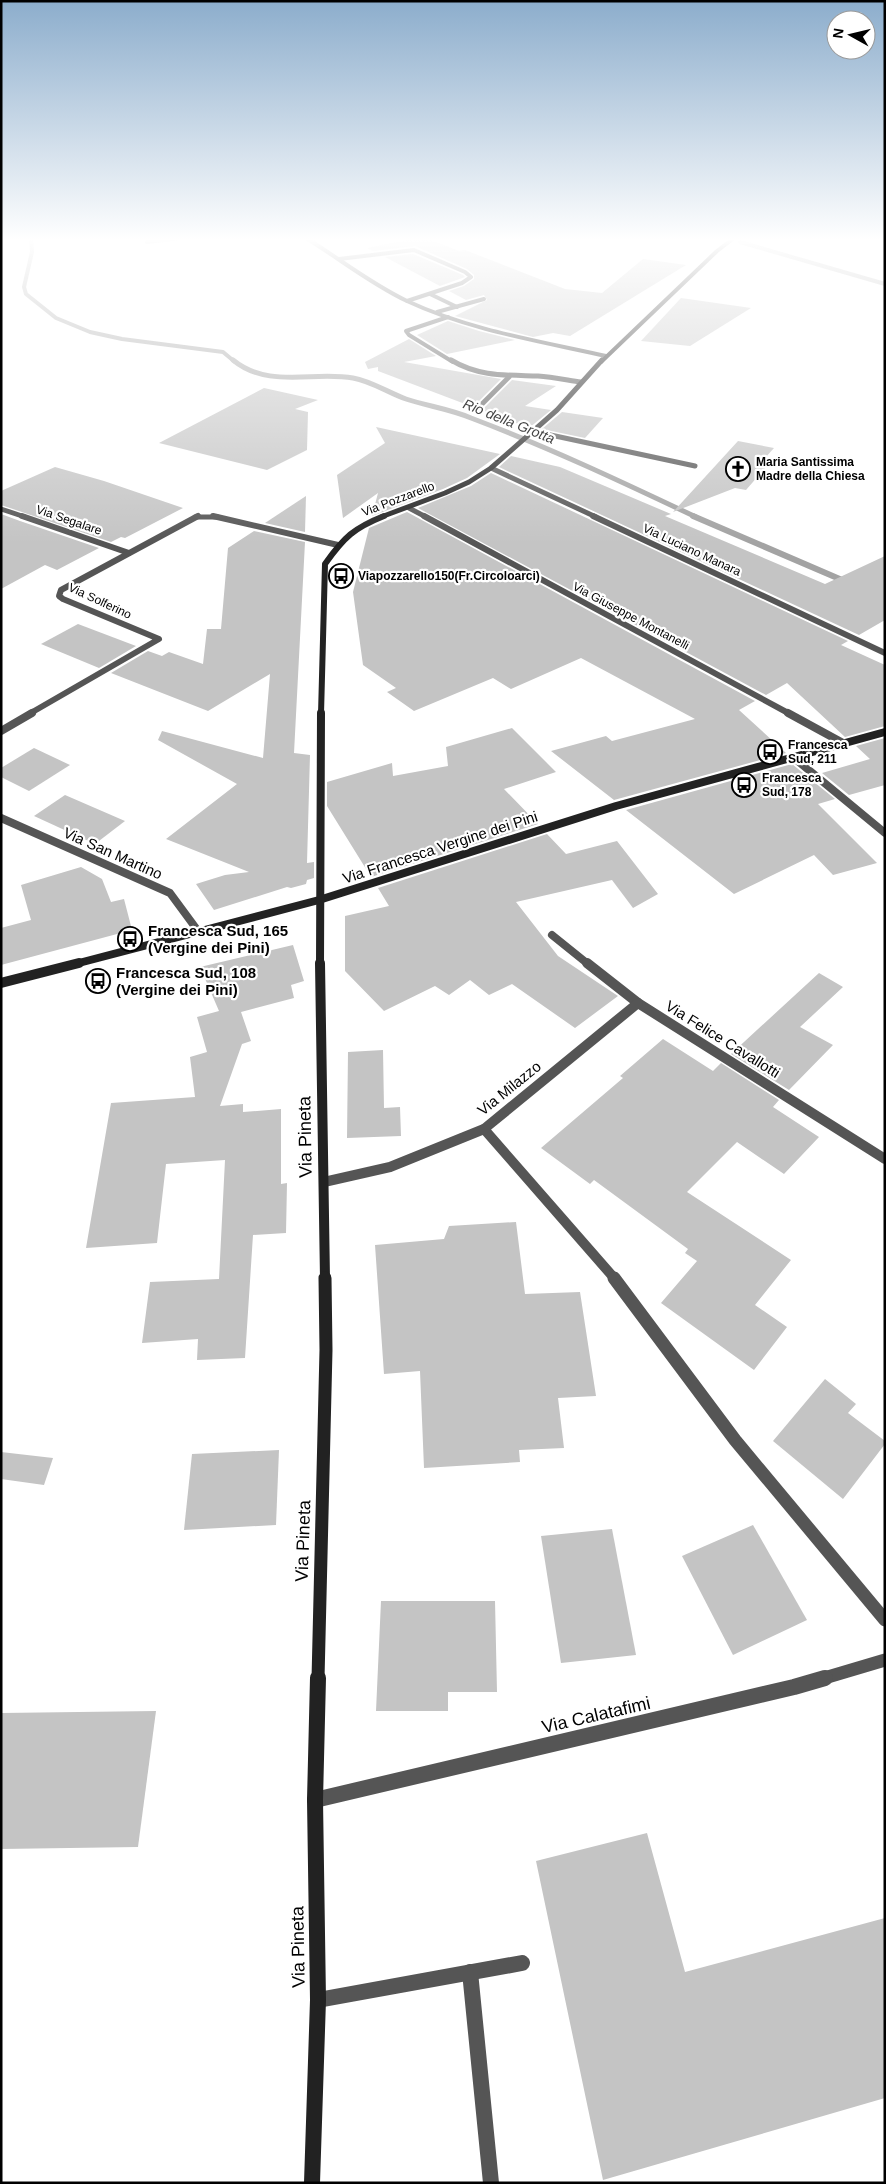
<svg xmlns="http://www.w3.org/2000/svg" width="886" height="2184" viewBox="0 0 886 2184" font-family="Helvetica,sans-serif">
	<rect width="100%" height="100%" fill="#fff"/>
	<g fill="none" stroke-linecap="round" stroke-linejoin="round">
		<g stroke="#a3a3a3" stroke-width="4">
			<polyline points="31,238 32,252 24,287 26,294 56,318 90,332 122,339 223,352 235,362"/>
			<polyline points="740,242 885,284"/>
		</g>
		<path stroke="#a3a3a3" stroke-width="5" d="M 233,360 C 268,389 313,371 353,378 C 371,381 389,393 406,399 C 427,406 450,409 471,418 C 548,447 622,482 696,517"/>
		<polyline stroke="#a3a3a3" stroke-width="6" points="693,516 849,583"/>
	</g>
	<g fill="#c4c4c4">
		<polygon points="417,238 426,238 459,251 465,250 565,289 602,293 643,259 686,265 570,336 553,333 533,337 455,316 487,300 484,295 466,300 449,291 464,286 474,279 474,275 467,269 415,246 373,251 367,248"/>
		<polygon points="413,254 463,275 465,277 440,286 385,257"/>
		<polygon points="681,298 751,308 690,346 641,341"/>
		<polygon points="448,321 479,331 515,340 447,354 417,335"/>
		<polygon points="409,339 436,356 404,362 501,379 473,407 378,371 378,367 368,369 365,362"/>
		<polygon points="512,380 556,386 525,406 551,410 529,428 482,410"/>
		<polygon points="264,388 318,400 295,409 308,412 307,450 267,470 159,443"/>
		<polygon points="562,412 603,418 585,438 542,429"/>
		<polygon points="376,427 500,454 467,478 443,489 372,516 378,493 343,518 337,475 385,443"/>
		<polygon points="738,441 774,448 765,458 772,460 746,490 735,488 673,512"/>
		<polygon points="511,456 560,467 671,514 665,516 825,584 885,556 885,620 859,635 499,467"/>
		<polygon points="55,467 104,481 183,508 125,538 121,537 111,542 1,505 1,491"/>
		<polygon points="491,473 848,641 841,645 885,665 885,726 845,737 787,683 766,695 418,508 471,486"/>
		<polygon points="306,496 305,532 265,523"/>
		<polygon points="407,512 755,701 739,710 786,753 614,800 551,751 606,736 612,741 695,719 581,658 511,689 493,678 414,711 387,692 396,688 363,665 353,592 369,528"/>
		<polygon points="1,514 20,521 99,548 57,570 45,565 1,589"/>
		<polygon points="254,531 305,542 294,753 310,755 307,863 314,862 314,878 307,880 306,884 291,888 287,887 214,910 196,884 225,875 249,872 166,839 237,784 158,740 162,731 263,758 270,674 208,711 111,673 148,651 162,656 169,652 203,664 207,629 221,629 228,548"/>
		<polygon points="78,624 136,646 99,668 41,644"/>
		<polygon points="512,728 556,772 504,789 538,824 371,877 327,806 327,782 392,763 393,776 448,766 446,747"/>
		<polygon points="885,738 885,785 849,795 822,773 870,759 856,746"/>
		<polygon points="34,748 70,765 29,791 1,777 1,768"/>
		<polygon points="792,764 835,799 818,804 877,863 833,875 814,855 734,894 626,810"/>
		<polygon points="65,795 125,821 95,844 34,816"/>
		<polygon points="547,834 566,854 617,841 658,894 633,908 612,880 516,902 558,956 618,996 575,1028 512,984 489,995 470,980 449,995 435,986 384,1011 345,971 345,916 389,906 378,888"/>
		<polygon points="81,867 102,879 111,902 124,899 132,930 1,965 1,928 31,920 21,885"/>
		<polygon points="293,945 304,981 291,985 294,998 241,1012 251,1041 242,1044 220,1106 243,1104 243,1112 281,1109 281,1184 287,1183 286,1233 253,1235 245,1358 197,1360 198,1339 142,1343 150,1282 219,1279 225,1160 166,1164 157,1243 86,1248 111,1103 195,1097 190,1057 207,1052 197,1017 219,1011 200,967"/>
		<polygon points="819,973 843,987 800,1027 833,1045 789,1090 731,1054"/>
		<polygon points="663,1039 713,1071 721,1063 779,1100 773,1107 819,1137 784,1174 737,1142 687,1192 791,1260 755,1305 787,1327 754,1370 661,1303 697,1261 685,1253 688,1249 594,1180 590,1184 541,1148 623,1078 620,1076"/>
		<polygon points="383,1050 384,1108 400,1107 401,1136 347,1138 348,1052"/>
		<polygon points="516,1222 525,1294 580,1292 596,1396 558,1398 564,1448 519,1450 520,1462 424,1468 420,1371 384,1374 375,1245 444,1239 449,1226"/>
		<polygon points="825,1379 856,1404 848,1413 885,1441 885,1444 843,1499 773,1441"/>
		<polygon points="279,1450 276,1525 184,1530 192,1454"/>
		<polygon points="1,1452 53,1458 44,1485 1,1479"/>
		<polygon points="753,1525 807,1620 733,1655 682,1556"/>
		<polygon points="612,1529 636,1655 561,1663 541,1536"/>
		<polygon points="381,1601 495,1601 497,1692 448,1692 448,1711 376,1711"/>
		<polygon points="156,1711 138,1847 1,1849 1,1713"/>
		<polygon points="647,1833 685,1972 885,1918 885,2098 603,2180 536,1861"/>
	</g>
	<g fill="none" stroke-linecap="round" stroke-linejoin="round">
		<polyline stroke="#555" stroke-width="5" points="532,431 695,466"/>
		<g stroke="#555" stroke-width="16">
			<polyline points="470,1972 491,2183"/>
			<polyline points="318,2000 522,1963"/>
		</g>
		<g stroke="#555" stroke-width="4">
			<path d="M 306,238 C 340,259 371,284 407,301 C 469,330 539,341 606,356"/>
			<polyline points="147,242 180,238"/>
			<polyline points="339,259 414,250 465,272 471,277 462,283 407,301"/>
			<polyline points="430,294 457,307"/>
			<polyline points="437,312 484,299"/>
			<polyline points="448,317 406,331 409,335 453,362"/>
		</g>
		<g stroke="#555" stroke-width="5">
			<path d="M 451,360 C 479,377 507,375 538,376 C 552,377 567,380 581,382"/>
			<polyline points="477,409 509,377"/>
			<polyline points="491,468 596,517"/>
			<polyline points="409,508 426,517"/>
			<polyline points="1,509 25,517"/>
			<polyline points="195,517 218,517"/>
		</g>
		<g stroke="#555" stroke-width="6">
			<polyline points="22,516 129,553"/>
			<polyline points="213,516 338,545"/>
			<polyline points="424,516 790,714"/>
			<polyline points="593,516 885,653"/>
			<polyline points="29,714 159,639 63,599 59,596 61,590 198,516"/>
		</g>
		<g stroke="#555" stroke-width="8">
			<polyline points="788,713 843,743"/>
			<polyline points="1,731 32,713"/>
			<polyline points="793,757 885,833"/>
			<polyline points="1,818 170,893 198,931"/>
			<polyline points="552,935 588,964"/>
		</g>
		<g stroke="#555" stroke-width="10">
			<polyline points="587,963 638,1003 885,1159"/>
			<polyline points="484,1129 615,1279"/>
			<polyline points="324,1182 390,1167 484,1129 638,1003"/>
		</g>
		<g stroke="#555" stroke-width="13">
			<polyline points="614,1278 735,1440 885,1620"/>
			<polyline points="821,1679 885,1660"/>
		</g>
		<polyline stroke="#555" stroke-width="16" points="315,1800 794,1687 825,1678"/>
		<polyline stroke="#222" stroke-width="4" points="601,362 717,251 734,238"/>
		<polyline stroke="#222" stroke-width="5" points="381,517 445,493 469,482 491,468 557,410 602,360"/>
		<path stroke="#222" stroke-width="6" d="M 321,714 L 325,564 C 344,537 354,528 384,516"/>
		<g stroke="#222" stroke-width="8">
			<polyline points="75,964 319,900 616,806 885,732"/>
			<polyline points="320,964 321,713"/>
		</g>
		<g stroke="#222" stroke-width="10">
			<polyline points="320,963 325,1279"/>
			<polyline points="1,983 79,963"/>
		</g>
		<polyline stroke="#222" stroke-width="13" points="318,1679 326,1350 325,1278"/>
		<polyline stroke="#222" stroke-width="16" points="312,2183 318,2000 315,1800 318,1678"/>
	</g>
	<linearGradient id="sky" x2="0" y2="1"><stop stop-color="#8cadcc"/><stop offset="0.44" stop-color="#fff"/><stop offset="1" stop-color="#fff" stop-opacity="0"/></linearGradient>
	<rect width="886" height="544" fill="url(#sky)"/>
	<defs>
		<symbol id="church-ring" viewBox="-11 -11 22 22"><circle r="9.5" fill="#fff" stroke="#000" stroke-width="1.5"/><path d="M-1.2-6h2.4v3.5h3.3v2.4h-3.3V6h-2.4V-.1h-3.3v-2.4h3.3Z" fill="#000"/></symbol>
		<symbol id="bus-ring" viewBox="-11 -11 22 22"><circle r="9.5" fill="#fff" stroke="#000" stroke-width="1.5"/><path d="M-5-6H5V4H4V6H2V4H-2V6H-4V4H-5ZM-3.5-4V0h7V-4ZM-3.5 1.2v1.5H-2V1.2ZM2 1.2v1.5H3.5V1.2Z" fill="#000"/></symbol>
	</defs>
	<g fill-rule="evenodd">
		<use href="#church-ring" x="724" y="455" width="28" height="28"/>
		<use href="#bus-ring" x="327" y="562" width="28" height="28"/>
		<use href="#bus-ring" x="756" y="738" width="28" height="28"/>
		<use href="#bus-ring" x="730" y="771" width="28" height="28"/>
		<use href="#bus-ring" x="116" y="925" width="28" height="28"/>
		<use href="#bus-ring" x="84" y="967" width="28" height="28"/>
	</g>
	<g text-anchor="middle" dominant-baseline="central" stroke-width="4.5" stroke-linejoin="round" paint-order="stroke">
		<g font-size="12" font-weight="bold" fill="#000" stroke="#fff" text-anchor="start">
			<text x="756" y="462">Maria Santissima<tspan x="756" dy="14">Madre della Chiesa</tspan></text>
			<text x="358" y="576">Viapozzarello150(Fr.Circoloarci)</text>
			<text x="788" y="745">Francesca<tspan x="788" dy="14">Sud, 211</tspan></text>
			<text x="762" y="778">Francesca<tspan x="762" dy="14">Sud, 178</tspan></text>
		</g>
		<g font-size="12" fill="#000" stroke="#fff">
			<text transform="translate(398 499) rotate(-21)">Via Pozzarello</text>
			<text transform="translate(69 520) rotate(19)">Via Segalare</text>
			<text transform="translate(692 550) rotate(25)">Via Luciano Manara</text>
			<text transform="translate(100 601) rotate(25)">Via Solferino</text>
			<text transform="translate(631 616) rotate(28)">Via Giuseppe Montanelli</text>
		</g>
		<g font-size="14" font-style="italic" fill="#444" stroke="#fff">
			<text transform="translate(509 421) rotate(22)">Rio della Grotta</text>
		</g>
		<g font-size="15" fill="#000" stroke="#fff">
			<text transform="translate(440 847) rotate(-18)">Via Francesca Vergine dei Pini</text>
			<text transform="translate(113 853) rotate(24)">Via San Martino</text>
			<text transform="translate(723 1039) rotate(32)">Via Felice Cavallotti</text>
			<text transform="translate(509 1088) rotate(-39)">Via Milazzo</text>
		</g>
		<g font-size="15" font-weight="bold" fill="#000" stroke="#fff" text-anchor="start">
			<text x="148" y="930">Francesca Sud, 165<tspan x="148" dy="17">(Vergine dei Pini)</tspan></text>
			<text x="116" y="972">Francesca Sud, 108<tspan x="116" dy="17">(Vergine dei Pini)</tspan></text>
		</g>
		<g font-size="18" fill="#000" stroke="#fff">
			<text transform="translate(305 1137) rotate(-91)">Via Pineta</text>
			<text transform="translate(303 1541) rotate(-88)">Via Pineta</text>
			<text transform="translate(596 1715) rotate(-13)">Via Calatafimi</text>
			<text transform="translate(298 1947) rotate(-91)">Via Pineta</text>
		</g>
	</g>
	<rect width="886" height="2184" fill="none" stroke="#000000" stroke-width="5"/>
	<g transform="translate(851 35) rotate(278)"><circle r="24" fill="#ffffff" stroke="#999999"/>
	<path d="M0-4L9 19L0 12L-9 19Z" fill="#000000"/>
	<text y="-8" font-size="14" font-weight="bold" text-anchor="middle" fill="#000000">N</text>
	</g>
</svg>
